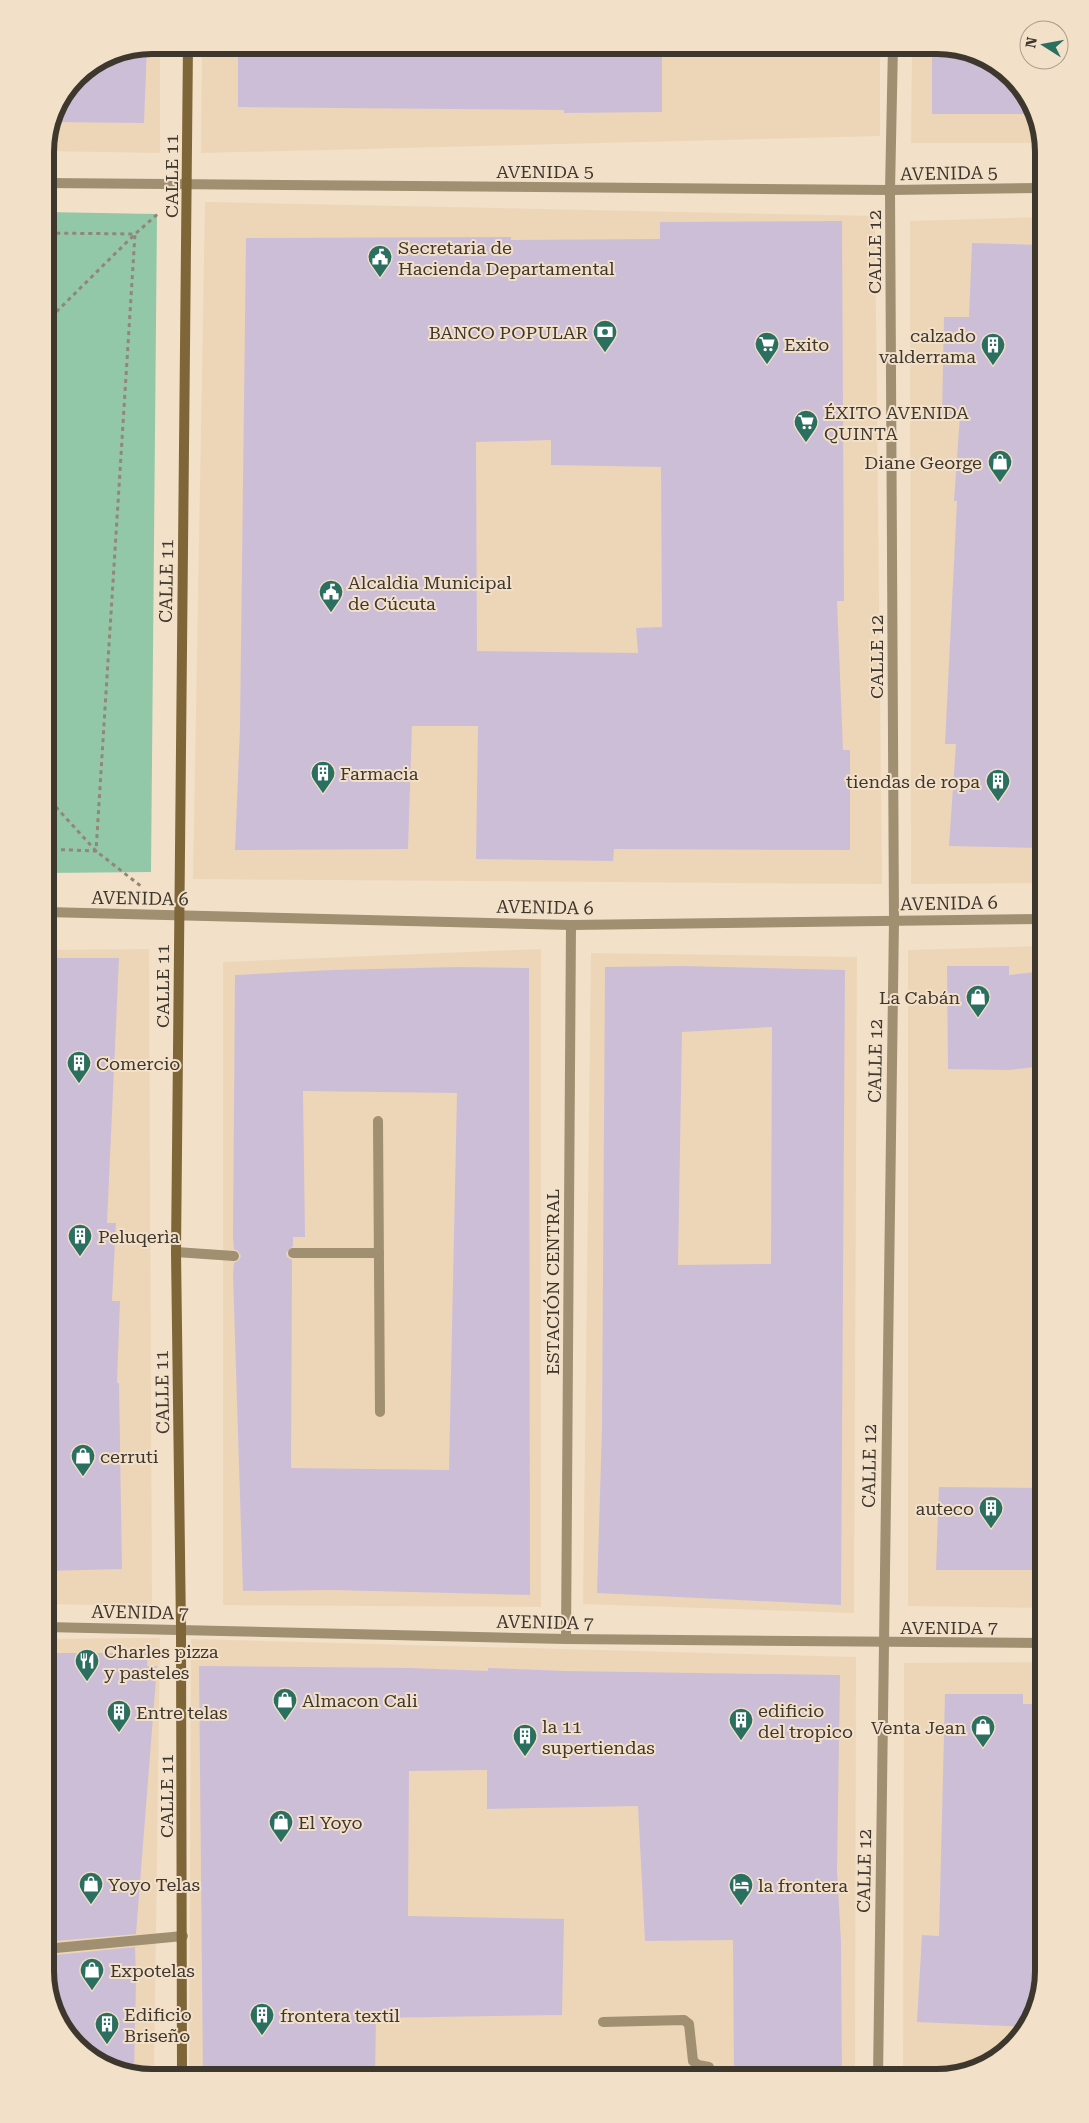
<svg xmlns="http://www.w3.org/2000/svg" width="1089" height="2123" viewBox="0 0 1089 2123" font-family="'Roboto Serif',serif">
	<rect width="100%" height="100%" fill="#f3e0c9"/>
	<g fill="#edd5b8">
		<polygon points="152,45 160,45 160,153 45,151 56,105 77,76 111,53"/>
		<polygon points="202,45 880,45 880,136 201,153"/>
		<polygon points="912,45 944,45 1002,67 1036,111 1042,143 911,143"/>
		<polygon points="205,202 875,216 882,884 193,879"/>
		<polygon points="1044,217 1044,883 911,884 910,221"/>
		<polygon points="1044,946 1044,1608 908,1606 908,950"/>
		<polygon points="149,949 152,1606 45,1604 45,950"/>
		<polygon points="541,949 541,1607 223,1605 223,962"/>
		<polygon points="591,953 857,957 854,1613 583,1604"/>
		<polygon points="160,1638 154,2078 145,2078 92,2060 53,2012 45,1971 45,1639"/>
		<polygon points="191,1639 856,1657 855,2078 189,2078"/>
		<polygon points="1044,1662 1044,1971 1026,2031 978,2070 937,2078 903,2078 904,1663"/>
	</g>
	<polygon fill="#92c8a7" points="45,212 157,214 151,872 45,873"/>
	<g fill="#cdbed7" fill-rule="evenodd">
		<polygon points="238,45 662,45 662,112 564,113 564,110 238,107"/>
		<polygon points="932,45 944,45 1002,67 1036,114 932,114"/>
		<polygon points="147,46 144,123 51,122 56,105 77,76 111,53"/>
		<path d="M 842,221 L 844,601 L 837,601 L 843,750 L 850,750 L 850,850 L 614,849 L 613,861 L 476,859 L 478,726 L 412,726 L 408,849 L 235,850 L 240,728 L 246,238 L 511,237 L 511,240 L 660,239 L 660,222 ZM 551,440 L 551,465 L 661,467 L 662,627 L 636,628 L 638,653 L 477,651 L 476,442 Z"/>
		<polygon points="972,243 1044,245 1044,848 949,846 956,744 945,744 957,501 954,501 960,415 942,415 944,317 969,317"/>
		<polygon points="45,958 119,958 107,1223 116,1223 112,1301 120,1301 117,1383 119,1383 122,1569 45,1571 45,1384 51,1384 51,1293 45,1294"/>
		<path d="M 683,966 L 845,970 L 841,1605 L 597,1593 L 602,1428 L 605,967 ZM 772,1027 L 771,1264 L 678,1265 L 682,1032 Z"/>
		<polygon points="947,966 1009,966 1009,975 1044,971 1044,1066 1009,1070 948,1069"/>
		<path d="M 458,967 L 529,968 L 530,1595 L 333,1590 L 243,1591 L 233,1275 L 234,1263 L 239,1260 L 241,1256 L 238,1251 L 234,1249 L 233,1238 L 235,975 L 332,970 ZM 303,1091 L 457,1093 L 449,1470 L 291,1468 L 292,1260 L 287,1257 L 286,1253 L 293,1246 L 293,1237 L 305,1237 Z"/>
		<polygon points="939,1487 1044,1488 1044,1570 936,1570"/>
		<polygon points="45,1653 148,1653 147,1666 157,1666 136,1934 45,1942"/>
		<polygon points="199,1666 410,1668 488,1671 488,1668 565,1671 840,1675 837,1871 841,1941 842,2078 734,2078 733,1940 645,1941 638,1806 487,1809 487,1770 409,1771 408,1916 564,1919 562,2015 376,2018 375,2078 203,2078"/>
		<polygon points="945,1694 1023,1694 1023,1704 1044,1704 1044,1971 1027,2027 917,2022 922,1935 939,1936"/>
		<polygon points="135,1947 136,1979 134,2074 92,2060 53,2012 45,1971 45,1956"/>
	</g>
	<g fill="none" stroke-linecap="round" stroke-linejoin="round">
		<g stroke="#938677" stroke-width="3" stroke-dasharray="4 4" stroke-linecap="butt">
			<polyline points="45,323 135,234 160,212"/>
			<polyline points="45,795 96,851 142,887"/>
			<polyline points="45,849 96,851 135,234 45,233"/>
		</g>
		<g stroke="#a08f71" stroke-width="10">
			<polyline points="378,1121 380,1412"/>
			<polyline points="176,1252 234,1256"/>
			<polyline points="293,1253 379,1253"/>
			<polyline points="45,1949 183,1936"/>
			<polyline points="603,2022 684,2020 689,2024 693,2061 698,2065 709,2067 712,2078"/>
		</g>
		<g stroke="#a08f71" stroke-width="10">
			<polyline points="45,183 890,190 1044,188"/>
			<polyline points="45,912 571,925 1044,919"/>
			<polyline points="45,1627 566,1639 1044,1643"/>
			<polyline points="566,1639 571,925"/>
			<polyline points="878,2078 894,920 890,190 893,45"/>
		</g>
		<polyline stroke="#7f6638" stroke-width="10" points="182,2078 181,1629 176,1252 188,45"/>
	</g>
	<defs>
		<symbol id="civic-pin" viewBox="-11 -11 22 30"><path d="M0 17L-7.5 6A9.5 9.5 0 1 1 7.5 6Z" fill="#2b6f60" stroke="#f3e0c9"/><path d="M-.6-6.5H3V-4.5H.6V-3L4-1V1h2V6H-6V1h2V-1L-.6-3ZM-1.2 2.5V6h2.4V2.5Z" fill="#fff"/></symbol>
		<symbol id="bank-pin" viewBox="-11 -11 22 30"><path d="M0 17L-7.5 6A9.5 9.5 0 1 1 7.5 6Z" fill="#2b6f60" stroke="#f3e0c9"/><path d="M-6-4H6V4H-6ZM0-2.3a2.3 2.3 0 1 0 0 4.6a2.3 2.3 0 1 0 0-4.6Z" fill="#fff"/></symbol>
		<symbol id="supermarket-pin" viewBox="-11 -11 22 30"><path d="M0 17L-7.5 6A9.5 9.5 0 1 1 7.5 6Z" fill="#2b6f60" stroke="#f3e0c9"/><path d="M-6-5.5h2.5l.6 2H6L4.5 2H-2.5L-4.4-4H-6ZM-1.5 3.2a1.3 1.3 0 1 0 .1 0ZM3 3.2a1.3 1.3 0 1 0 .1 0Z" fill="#fff"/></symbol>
		<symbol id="building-pin" viewBox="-11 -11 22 30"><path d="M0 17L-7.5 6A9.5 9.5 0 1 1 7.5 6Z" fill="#2b6f60" stroke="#f3e0c9"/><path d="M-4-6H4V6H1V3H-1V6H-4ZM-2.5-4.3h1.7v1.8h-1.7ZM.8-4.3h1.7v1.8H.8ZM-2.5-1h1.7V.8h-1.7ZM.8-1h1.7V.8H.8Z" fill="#fff"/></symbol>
		<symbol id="shop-pin" viewBox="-11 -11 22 30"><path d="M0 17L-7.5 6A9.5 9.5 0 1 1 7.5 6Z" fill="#2b6f60" stroke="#f3e0c9"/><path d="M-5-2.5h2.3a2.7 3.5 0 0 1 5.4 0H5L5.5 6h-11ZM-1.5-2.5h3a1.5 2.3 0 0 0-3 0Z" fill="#fff"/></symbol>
		<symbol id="restaurant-pin" viewBox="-11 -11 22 30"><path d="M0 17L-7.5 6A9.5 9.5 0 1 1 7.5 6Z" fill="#2b6f60" stroke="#f3e0c9"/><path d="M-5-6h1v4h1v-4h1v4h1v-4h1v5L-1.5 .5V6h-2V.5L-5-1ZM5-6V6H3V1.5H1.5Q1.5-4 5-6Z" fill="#fff"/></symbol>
		<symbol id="hotel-pin" viewBox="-11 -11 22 30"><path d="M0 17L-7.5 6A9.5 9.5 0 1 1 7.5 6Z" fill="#2b6f60" stroke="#f3e0c9"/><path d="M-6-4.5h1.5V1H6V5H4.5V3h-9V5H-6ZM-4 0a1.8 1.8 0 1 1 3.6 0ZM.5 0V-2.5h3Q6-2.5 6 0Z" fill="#fff"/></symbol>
	</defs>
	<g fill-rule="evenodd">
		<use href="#civic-pin" x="366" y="243" width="28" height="38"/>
		<use href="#bank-pin" x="591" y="318" width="28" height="38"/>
		<use href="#supermarket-pin" x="753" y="330" width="28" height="38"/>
		<use href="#building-pin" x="979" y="331" width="28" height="38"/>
		<use href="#supermarket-pin" x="792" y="408" width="28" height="38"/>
		<use href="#shop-pin" x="986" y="448" width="28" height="38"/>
		<use href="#civic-pin" x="317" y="578" width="28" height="38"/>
		<use href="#building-pin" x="309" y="759" width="28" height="38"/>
		<use href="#building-pin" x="984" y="767" width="28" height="38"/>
		<use href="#shop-pin" x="964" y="983" width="28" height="38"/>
		<use href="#building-pin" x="65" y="1049" width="28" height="38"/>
		<use href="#building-pin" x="66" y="1222" width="28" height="38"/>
		<use href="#shop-pin" x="69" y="1442" width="28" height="38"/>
		<use href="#building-pin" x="977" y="1494" width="28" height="38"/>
		<use href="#restaurant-pin" x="73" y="1647" width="28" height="38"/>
		<use href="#shop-pin" x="271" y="1686" width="28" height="38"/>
		<use href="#building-pin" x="105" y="1698" width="28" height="38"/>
		<use href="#building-pin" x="727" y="1706" width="28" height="38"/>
		<use href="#shop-pin" x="969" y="1713" width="28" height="38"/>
		<use href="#building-pin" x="511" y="1722" width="28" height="38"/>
		<use href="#shop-pin" x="267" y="1808" width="28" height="38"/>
		<use href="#shop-pin" x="77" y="1870" width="28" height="38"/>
		<use href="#hotel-pin" x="727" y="1871" width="28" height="38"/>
		<use href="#shop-pin" x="78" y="1956" width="28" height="38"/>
		<use href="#building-pin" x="248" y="2001" width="28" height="38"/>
		<use href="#building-pin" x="93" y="2010" width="28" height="38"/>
	</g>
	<g text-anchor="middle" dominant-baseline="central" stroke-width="4" stroke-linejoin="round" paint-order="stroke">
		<g font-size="18" fill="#3e372e" stroke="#f3e0c9">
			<text x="545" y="171">AVENIDA 5</text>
			<text transform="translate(949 173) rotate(-1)">AVENIDA 5</text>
			<text transform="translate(171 176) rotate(-90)">CALLE 11</text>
			<text transform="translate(874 252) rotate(-90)">CALLE 12</text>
			<text transform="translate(166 581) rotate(-89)">CALLE 11</text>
			<text transform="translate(876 657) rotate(-90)">CALLE 12</text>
			<text transform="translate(140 898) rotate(1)">AVENIDA 6</text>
			<text transform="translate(949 903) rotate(-1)">AVENIDA 6</text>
			<text transform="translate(545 907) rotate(1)">AVENIDA 6</text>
			<text transform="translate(162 986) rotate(-90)">CALLE 11</text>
			<text transform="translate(875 1061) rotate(-89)">CALLE 12</text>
			<text transform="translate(552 1282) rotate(-90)">ESTACIÓN CENTRAL</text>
			<text transform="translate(162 1392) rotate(-91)">CALLE 11</text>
			<text transform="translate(869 1466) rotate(-89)">CALLE 12</text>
			<text transform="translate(140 1612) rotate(1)">AVENIDA 7</text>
			<text transform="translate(545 1622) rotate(1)">AVENIDA 7</text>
			<text x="949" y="1627">AVENIDA 7</text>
			<text transform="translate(166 1796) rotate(-90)">CALLE 11</text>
			<text transform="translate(864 1871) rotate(-89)">CALLE 12</text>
		</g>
		<g font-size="18" fill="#3e372e" stroke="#f3e0c9" text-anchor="start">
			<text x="398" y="247">Secretaria de<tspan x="398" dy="21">Hacienda Departamental</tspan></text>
			<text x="588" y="332" text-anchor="end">BANCO POPULAR</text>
			<text x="976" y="335" text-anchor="end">calzado<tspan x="976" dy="21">valderrama</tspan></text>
			<text x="784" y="344">Exito</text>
			<text x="824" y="412">ÉXITO AVENIDA<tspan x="824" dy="21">QUINTA</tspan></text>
			<text x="982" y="462" text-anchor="end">Diane George</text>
			<text x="348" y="582">Alcaldia Municipal<tspan x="348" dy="21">de Cúcuta</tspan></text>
			<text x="340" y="773">Farmacia</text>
			<text x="980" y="781" text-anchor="end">tiendas de ropa</text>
			<text x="960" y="997" text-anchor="end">La Cabán</text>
			<text x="96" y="1063">Comercio</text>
			<text x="98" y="1236">Peluqerìa</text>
			<text x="100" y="1456">cerruti</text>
			<text x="974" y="1508" text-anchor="end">auteco</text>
			<text x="104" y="1651">Charles pizza<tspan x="104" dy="21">y pasteles</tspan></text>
			<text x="302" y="1700">Almacon Cali</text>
			<text x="758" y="1710">edificio<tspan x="758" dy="21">del tropico</tspan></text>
			<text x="136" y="1712">Entre telas</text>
			<text x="542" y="1726">la 11<tspan x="542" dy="21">supertiendas</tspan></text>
			<text x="966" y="1727" text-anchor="end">Venta Jean</text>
			<text x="298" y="1822">El Yoyo</text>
			<text x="108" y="1884">Yoyo Telas</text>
			<text x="758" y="1885">la frontera</text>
			<text x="110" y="1970">Expotelas</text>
			<text x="124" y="2014">Edificio<tspan x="124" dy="21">Briseño</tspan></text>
			<text x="280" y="2015">frontera textil</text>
		</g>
	</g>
	<path d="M0 0H1089V2123H0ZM152 54H937A98 98 0 0 1 1035 152V1971A98 98 0 0 1 937 2069H152A98 98 0 0 1 54 1971V152A98 98 0 0 1 152 54Z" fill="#f3e0c9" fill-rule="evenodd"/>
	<path fill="none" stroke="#3e372e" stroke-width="6" d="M152 54H937A98 98 0 0 1 1035 152V1971A98 98 0 0 1 937 2069H152A98 98 0 0 1 54 1971V152A98 98 0 0 1 152 54Z"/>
	<g transform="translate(1044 45) rotate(281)"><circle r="24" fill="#f3e0c9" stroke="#ab9c8b"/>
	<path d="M0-4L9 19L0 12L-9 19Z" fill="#2b6f60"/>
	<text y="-8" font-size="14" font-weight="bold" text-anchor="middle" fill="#3e372e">N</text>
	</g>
</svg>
